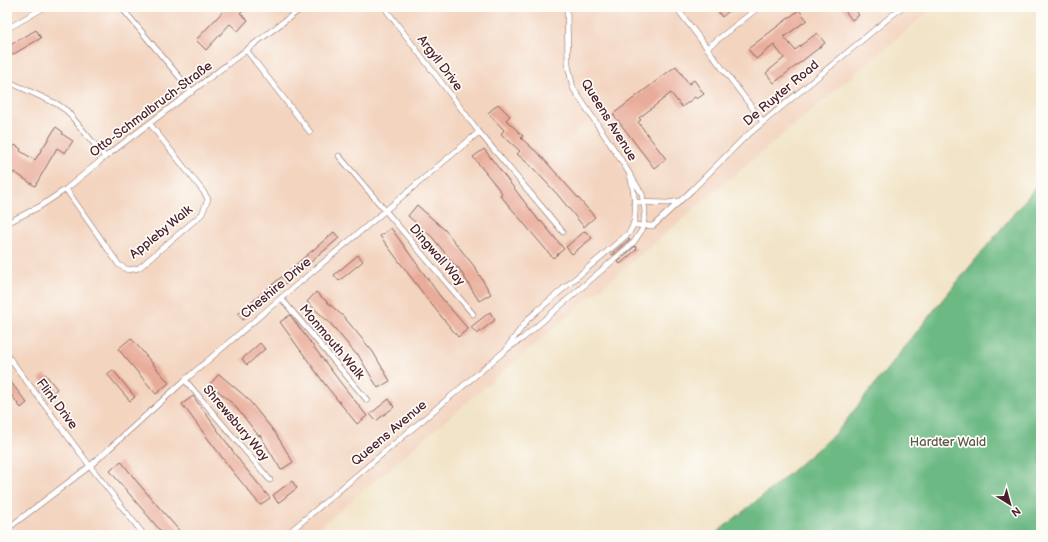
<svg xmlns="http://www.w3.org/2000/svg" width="1048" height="542" viewBox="0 0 1048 542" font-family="'Balsamiq Sans',sans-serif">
	<rect width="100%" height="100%" fill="#fdfcf7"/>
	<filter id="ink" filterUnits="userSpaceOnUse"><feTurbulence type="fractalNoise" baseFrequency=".025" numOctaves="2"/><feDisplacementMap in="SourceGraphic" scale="8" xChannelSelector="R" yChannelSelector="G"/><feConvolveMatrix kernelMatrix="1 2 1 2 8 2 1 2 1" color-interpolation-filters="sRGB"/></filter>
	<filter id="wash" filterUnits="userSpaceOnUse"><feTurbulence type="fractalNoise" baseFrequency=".012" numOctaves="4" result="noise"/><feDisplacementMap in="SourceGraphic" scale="16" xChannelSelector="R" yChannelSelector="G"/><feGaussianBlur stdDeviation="0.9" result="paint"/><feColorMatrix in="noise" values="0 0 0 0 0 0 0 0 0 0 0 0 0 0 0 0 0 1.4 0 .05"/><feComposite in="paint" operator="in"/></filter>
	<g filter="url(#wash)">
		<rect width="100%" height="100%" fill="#f2e4c8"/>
		<polygon fill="#f3d4bf" points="7,7 934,7 647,249 311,535 7,535"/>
		<polygon fill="#6cb983" stroke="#5b6c57" points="1041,181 1041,535 714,535 775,486 837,432 943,299"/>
		<g id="blocks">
			<g fill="#e9ac9a">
				<polygon points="227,7 246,7 240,13 248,20 238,31 230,24 206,50 196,40"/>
				<polygon points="715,7 734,7 722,17"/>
				<polygon points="842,7 853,7 859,15 852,20"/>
				<polygon points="799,10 807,20 784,37 795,50 817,33 825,43 774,83 766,73 784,58 774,45 756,59 748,49"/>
				<polygon points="36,30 41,38 7,58 7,47"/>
				<polygon points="676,66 689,84 694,80 704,94 697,99 695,97 682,107 671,93 639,118 641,120 638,122 666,159 654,168 613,114"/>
				<polygon points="498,104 510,116 506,120 523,136 521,138 541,156 595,217 584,227 557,194 532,167 517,154 520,151 501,134 504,130 488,113"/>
				<polygon points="56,127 63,132 62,134 73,141 65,153 57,148 35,186 14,172 7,183 7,158 15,145 21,149 20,151 35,160"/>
				<polygon points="484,149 540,222 541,221 564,249 553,258 500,195 502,193 473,157"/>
				<polygon points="417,205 445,230 474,266 491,294 479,301 458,267 457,268 432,237 408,216"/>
				<polygon points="391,228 440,296 468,329 458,337 428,300 380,236"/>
				<polygon points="585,231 592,238 572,254 566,247"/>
				<polygon points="334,232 339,238 243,320 238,314"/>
				<polygon points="629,239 630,240 613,255 611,254"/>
				<polygon points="635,246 637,249 620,264 618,262"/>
				<polygon points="358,255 363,261 339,281 334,275"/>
				<polygon points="316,292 344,317 373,352 390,381 378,388 357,353 356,354 331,324 307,302"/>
				<polygon points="490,312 495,320 477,334 471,327"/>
				<polygon points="290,315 340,382 367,416 357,424 327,387 280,322"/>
				<polygon points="131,338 169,383 156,394 118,349"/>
				<polygon points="260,343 265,349 247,365 242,359"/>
				<polygon points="113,370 135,397 130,401 107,374"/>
				<polygon points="45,374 57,389 51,394 39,378"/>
				<polygon points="219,374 247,398 276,434 293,462 281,470 260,435 259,436 234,405 210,384"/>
				<polygon points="7,377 27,403 21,408 7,389"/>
				<polygon points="193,396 242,464 270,498 260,505 230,468 182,404"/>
				<polygon points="389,399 394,407 376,421 370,414"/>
				<polygon points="121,461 138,483 183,535 164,535 121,484 110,471"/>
				<polygon points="292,481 297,488 278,503 273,495"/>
			</g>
		</g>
	</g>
	<g filter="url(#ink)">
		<use href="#blocks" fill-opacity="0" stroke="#856462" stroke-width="1"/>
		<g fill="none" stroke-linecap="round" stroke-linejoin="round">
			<defs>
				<g id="lane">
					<polyline points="121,7 192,92"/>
					<polyline points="384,7 479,132 563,232"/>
					<polyline points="676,7 763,122"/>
					<polyline points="7,29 45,7"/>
					<polyline points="707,48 759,7"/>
					<polyline points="247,51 310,132"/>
					<polyline points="7,81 57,104 67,111 105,157"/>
					<polyline points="339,156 473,314"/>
					<polyline points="66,189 119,265 128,270 139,268 202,214 208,199 203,191 150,124"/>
					<polyline points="634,202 668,203 679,201"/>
					<polyline points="7,223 39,207 66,189 105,157 303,7"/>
					<polyline points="634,225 653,226 692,190 744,138 902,7"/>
					<polyline points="281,298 367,400"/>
					<path d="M 508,346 L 528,319 L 537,311 L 629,233 C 640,217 634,193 630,175"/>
					<polyline points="7,355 90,466 185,380 281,298 479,132"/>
					<polyline points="185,380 270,480"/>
					<polyline points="7,529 90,466 144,535"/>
					<polyline points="286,535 507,349 523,338 624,251 634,242 643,228 645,211 642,194 621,160 573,88 568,65 567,7"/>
				</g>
			</defs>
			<use href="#lane" stroke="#856462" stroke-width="6"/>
			<use href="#lane" stroke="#fff" stroke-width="5"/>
		</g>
	</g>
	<g text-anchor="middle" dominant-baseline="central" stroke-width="3.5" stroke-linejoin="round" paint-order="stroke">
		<g font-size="13" fill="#4a1f2b" stroke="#fdfcf7">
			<text transform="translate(440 63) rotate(53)">Argyll Drive</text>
			<text transform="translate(781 93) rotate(-40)">De Ruyter Road</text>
			<text transform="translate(151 109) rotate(-37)">Otto-Schmalbruch-Straße</text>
			<text transform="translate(609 120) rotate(58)">Queens Avenue</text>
			<text transform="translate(161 232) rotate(-39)">Appleby Walk</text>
			<text transform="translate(437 255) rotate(49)">Dingwall Way</text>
			<text transform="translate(276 288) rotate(-40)">Cheshire Drive</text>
			<text transform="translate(332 342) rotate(50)">Monmouth Walk</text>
			<text transform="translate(57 404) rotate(53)">Flint Drive</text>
			<text transform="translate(236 423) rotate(50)">Shrewsbury Way</text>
			<text transform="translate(389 433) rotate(-40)">Queens Avenue</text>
		</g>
		<g font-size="13" fill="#5c574d" stroke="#fdfcf7">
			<text x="948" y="442">Hardter Wald</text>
		</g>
	</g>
	<rect width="1048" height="542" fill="none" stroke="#fdfcf7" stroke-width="24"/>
	<g transform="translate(1010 504) rotate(143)" stroke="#fdfcf7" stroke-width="3" paint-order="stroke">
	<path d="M0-3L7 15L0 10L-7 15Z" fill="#4a1f2b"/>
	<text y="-6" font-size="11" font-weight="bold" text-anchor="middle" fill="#4a1f2b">N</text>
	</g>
</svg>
